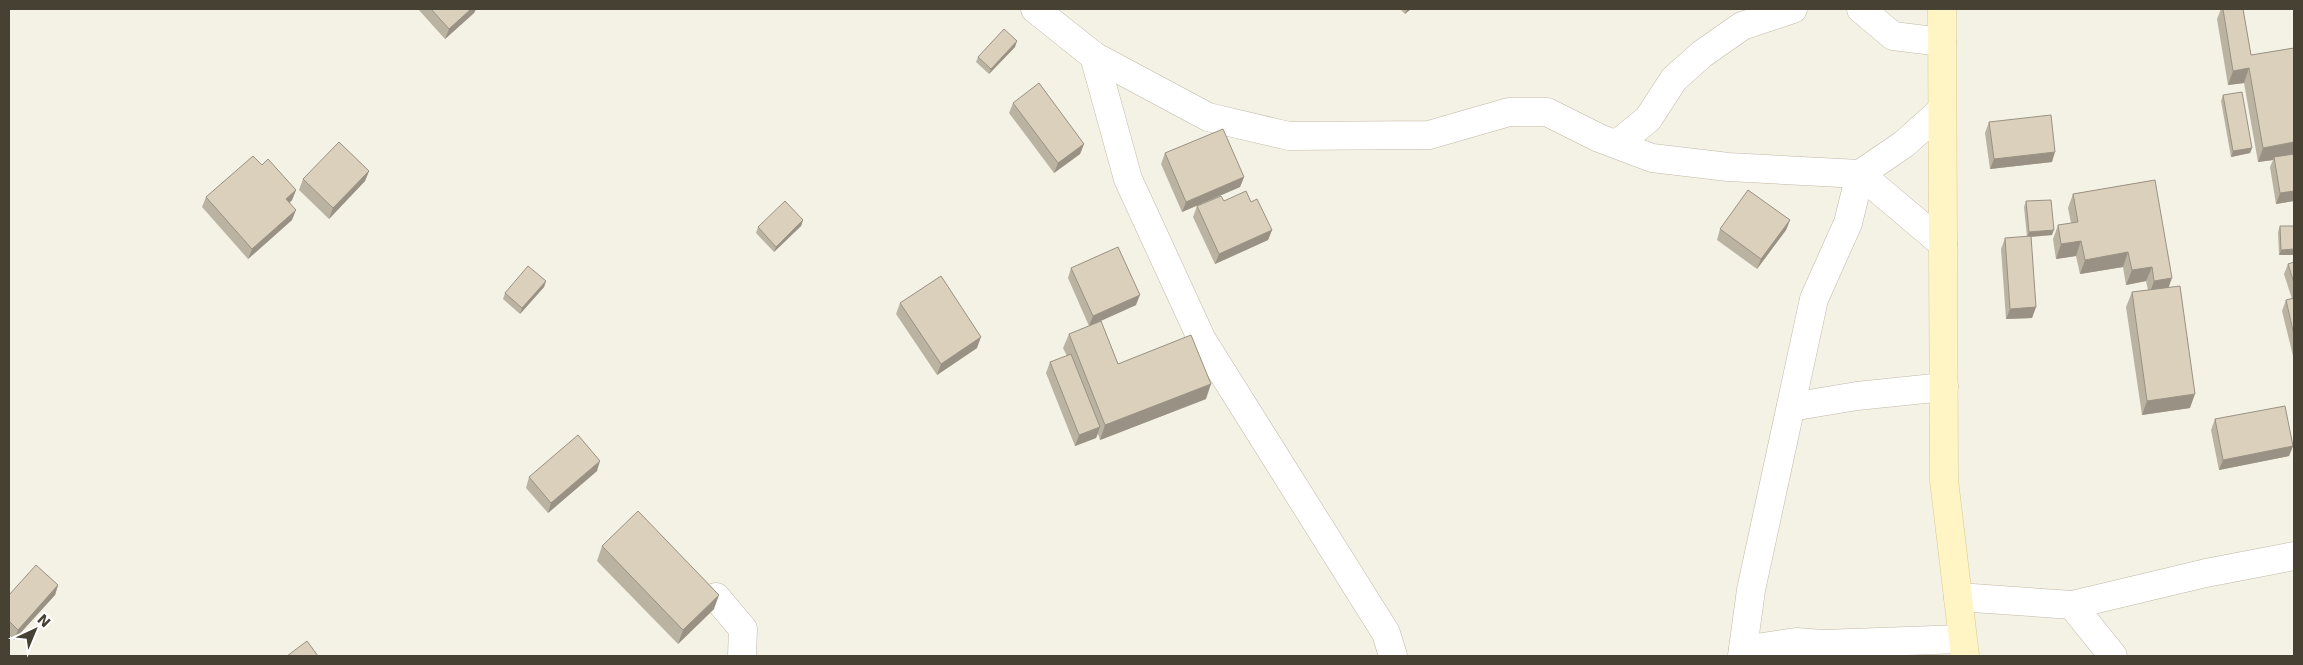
<svg xmlns="http://www.w3.org/2000/svg" width="2303" height="665" viewBox="0 0 2303 665" font-family="'DejaVu Sans',sans-serif">
	<rect width="100%" height="100%" fill="#f4f1e5"/>
	<g fill="none" stroke-linecap="round" stroke-linejoin="round">
		<defs>
			<g id="minor">
				<polyline points="1035,9 1094,56 1208,117 1289,136 1429,135 1509,112 1547,112 1599,138 1652,158 1728,167 1860,174 1943,244"/>
				<polyline points="1861,9 1893,36 1942,42"/>
				<polyline points="1094,56 1128,179 1202,340 1386,633 1393,656"/>
				<polyline points="1617,144 1648,119 1674,79 1702,54 1742,26 1793,9"/>
				<polyline points="1791,407 1857,396 1944,387"/>
				<polyline points="716,597 743,629 742,656"/>
				<polyline points="1958,597 2072,605 2206,573 2294,556"/>
				<polyline points="2072,605 2113,656"/>
				<polyline points="1743,650 1796,642 1823,644 1962,639"/>
				<polyline points="1742,656 1751,590 1814,299 1848,223 1860,174 1904,144 1942,110"/>
			</g>
			<polyline id="secondary" points="1942,9 1944,480 1965,656"/>
		</defs>
		<use href="#minor" stroke="#c1b9a7" stroke-width="29"/>
		<use href="#secondary" stroke="#d8ca90" stroke-width="29"/>
		<use href="#minor" stroke="#fff" stroke-width="28"/>
		<use href="#secondary" stroke="#fff5c4" stroke-width="28"/>
	</g>
	<g fill="#bbb3a2">
		<polygon points="418,9 476,9 474,13 445,39"/>
		<polygon points="1400,9 1411,9 1405,14"/>
		<polygon points="2221,9 2243,9 2251,55 2294,48 2294,201 2276,204 2270,167 2273,160 2258,162 2244,83 2228,85 2217,19"/>
		<polygon points="1015,47 989,74 976,62 978,57"/>
		<polygon points="2223,95 2252,148 2250,153 2231,157 2221,101"/>
		<polygon points="1013,103 1084,144 1080,154 1054,173 1009,113"/>
		<polygon points="1989,122 2052,162 1990,169 1985,133"/>
		<polygon points="1165,153 1244,177 1240,187 1182,212 1161,164"/>
		<polygon points="262,165 296,190 292,200 290,203 292,220 248,259 202,207 206,197"/>
		<polygon points="369,171 365,181 329,219 299,190 303,179"/>
		<polygon points="2155,180 2168,287 2190,408 2142,415 2126,307 2132,292 2148,290 2146,281 2126,285 2123,267 2080,274 2076,256 2056,259 2053,239 2058,225 2071,223 2068,208 2073,194"/>
		<polygon points="1224,201 1251,202 1272,230 1268,240 1215,264 1193,217 1197,206"/>
		<polygon points="2026,201 2052,235 2031,237 2036,307 2032,318 2006,319 2001,249 2005,238 2027,237 2024,207"/>
		<polygon points="803,220 801,226 774,252 756,233 758,227"/>
		<polygon points="1790,220 1786,230 1757,269 1717,240 1720,229"/>
		<polygon points="2280,226 2294,226 2279,255 2278,232"/>
		<polygon points="2294,262 2294,360 2282,311 2286,300 2292,299 2284,274 2288,264"/>
		<polygon points="1071,268 1136,305 1101,321 1118,364 1206,399 1100,440 1098,434 1096,438 1075,446 1046,373 1050,362 1067,356 1063,348 1069,334 1089,326 1068,278"/>
		<polygon points="546,281 544,287 520,314 503,299 505,293"/>
		<polygon points="900,303 977,348 937,375 896,314"/>
		<polygon points="2215,419 2293,446 2289,456 2219,470 2211,430"/>
		<polygon points="597,471 548,513 526,488 529,477"/>
		<polygon points="602,546 714,609 678,644 597,561"/>
		<polygon points="58,585 55,595 14,640 9,635 9,595"/>
	</g>
	<g fill="#999284">
		<polygon points="471,9 476,9 474,13 445,39 449,29"/>
		<polygon points="1407,9 1411,9 1405,14"/>
		<polygon points="1017,41 1015,47 989,74 991,69"/>
		<polygon points="2249,68 2244,83 2228,85 2233,71"/>
		<polygon points="2294,142 2294,156 2274,157 2273,160 2258,162 2263,148"/>
		<polygon points="1084,144 1080,154 1054,173 1058,163"/>
		<polygon points="2252,148 2250,153 2231,157 2233,151"/>
		<polygon points="2055,152 2052,162 1990,169 1994,159"/>
		<polygon points="369,171 365,181 329,219 333,208"/>
		<polygon points="1244,177 1240,187 1182,212 1186,202"/>
		<polygon points="296,190 292,200 282,209 286,199"/>
		<polygon points="2294,191 2294,201 2276,204 2280,193"/>
		<polygon points="296,210 292,220 248,259 252,249"/>
		<polygon points="803,220 801,226 774,252 776,247"/>
		<polygon points="1790,220 1786,230 1757,269 1761,259"/>
		<polygon points="1272,230 1268,240 1215,264 1219,254"/>
		<polygon points="2054,230 2052,235 2027,237 2029,232"/>
		<polygon points="2081,241 2076,256 2056,259 2061,244"/>
		<polygon points="2294,249 2294,255 2279,255 2281,250"/>
		<polygon points="2128,252 2123,267 2080,274 2085,260"/>
		<polygon points="2152,267 2146,281 2126,285 2132,270"/>
		<polygon points="2172,278 2167,292 2149,295 2154,281"/>
		<polygon points="546,281 544,287 520,314 522,308"/>
		<polygon points="1140,295 1136,305 1089,326 1093,316"/>
		<polygon points="2036,307 2032,318 2006,319 2010,309"/>
		<polygon points="981,337 977,348 937,375 941,364"/>
		<polygon points="1211,384 1206,399 1100,440 1105,425"/>
		<polygon points="2195,394 2190,408 2142,415 2147,401"/>
		<polygon points="1100,427 1096,438 1075,446 1079,435"/>
		<polygon points="2293,446 2289,456 2219,470 2223,460"/>
		<polygon points="600,461 597,471 548,513 551,503"/>
		<polygon points="58,585 55,595 14,640 18,630"/>
		<polygon points="719,595 714,609 678,644 683,630"/>
	</g>
	<g fill="#dad0bc" stroke="#999284">
		<polygon points="431,9 471,9 449,29"/>
		<polygon points="2223,9 2243,9 2251,55 2294,48 2294,142 2263,148 2249,68 2233,71"/>
		<polygon points="1004,29 1017,41 991,69 978,57"/>
		<polygon points="1039,83 1084,144 1058,163 1013,103"/>
		<polygon points="2242,92 2252,148 2233,151 2223,95"/>
		<polygon points="2051,115 2055,152 1994,159 1989,122"/>
		<polygon points="1223,129 1244,177 1186,202 1165,153"/>
		<polygon points="339,142 369,171 333,208 303,179"/>
		<polygon points="2294,154 2294,191 2280,193 2274,157"/>
		<polygon points="253,156 262,165 268,159 296,190 286,199 296,210 252,249 206,197"/>
		<polygon points="2155,180 2172,278 2154,281 2152,267 2132,270 2128,252 2085,260 2081,241 2061,244 2058,225 2078,222 2073,194"/>
		<polygon points="1748,190 1790,220 1761,259 1720,229"/>
		<polygon points="1246,191 1251,202 1257,199 1272,230 1219,254 1197,206 1221,196 1224,201"/>
		<polygon points="2051,200 2054,230 2029,232 2026,201"/>
		<polygon points="785,201 803,220 776,247 758,227"/>
		<polygon points="2280,226 2294,226 2294,249 2281,250"/>
		<polygon points="2031,236 2036,307 2010,309 2005,238"/>
		<polygon points="1118,247 1140,295 1093,316 1071,268"/>
		<polygon points="2294,262 2294,283 2288,264"/>
		<polygon points="528,266 546,281 522,308 505,293"/>
		<polygon points="941,276 981,337 941,364 900,303"/>
		<polygon points="2180,286 2195,394 2147,401 2132,292"/>
		<polygon points="2294,298 2294,335 2286,300"/>
		<polygon points="1101,321 1118,364 1191,335 1211,384 1105,425 1069,334"/>
		<polygon points="1071,354 1100,427 1079,435 1050,362"/>
		<polygon points="2285,406 2293,446 2223,460 2215,419"/>
		<polygon points="578,435 600,461 551,503 529,477"/>
		<polygon points="638,511 719,595 683,630 602,546"/>
		<polygon points="36,565 58,585 18,630 9,621 9,595"/>
		<polygon points="307,641 318,656 287,656"/>
	</g>
	<rect width="2303" height="665" fill="none" stroke="#474134" stroke-width="20"/>
	<g transform="translate(35 630) rotate(44)" stroke="#ffffff" stroke-width="4" paint-order="stroke">
	<path d="M0-4L9 19L0 12L-9 19Z" fill="#474134"/>
	<text y="-8" font-size="14" font-weight="bold" text-anchor="middle" fill="#474134">N</text>
	</g>
</svg>
